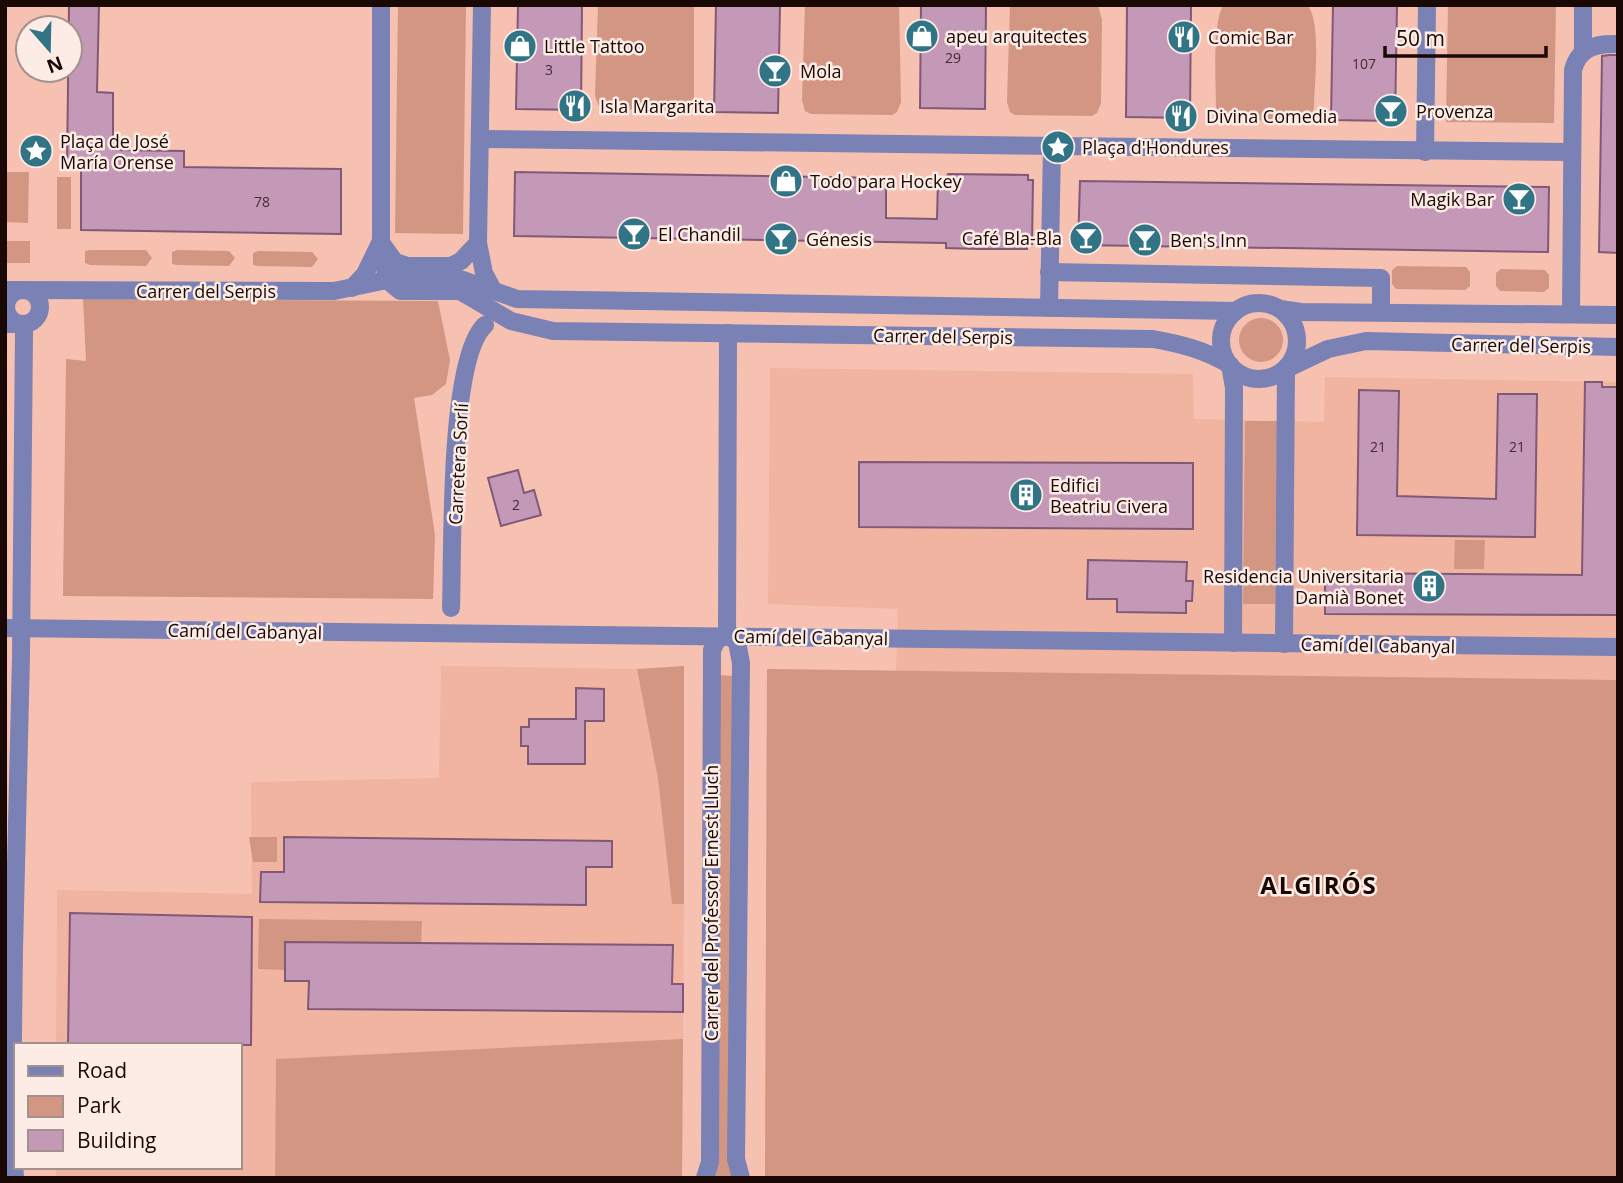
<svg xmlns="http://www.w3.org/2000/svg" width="1623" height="1183" viewBox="0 0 1623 1183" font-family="'Open Sans',sans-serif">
	<rect width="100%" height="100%" fill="#f6c1b0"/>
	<g fill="#f1b4a1">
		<polygon points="770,368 1193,374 1194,419 1324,422 1325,377 1618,382 1618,1178 765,1178 767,669 896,671 898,609 768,604"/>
		<polygon points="441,666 637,669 658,779 672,903 684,904 682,1178 56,1178 56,1167 240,1167 240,1045 56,1045 57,890 252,894 251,782 439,778"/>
	</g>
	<g fill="#d39683">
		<polygon points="398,5 466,5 463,234 395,233"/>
		<polygon points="598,5 694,5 694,97 690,107 685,110 604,109 599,106 595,96"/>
		<polygon points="805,5 899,5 901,102 897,112 892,115 811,114 805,111 802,100"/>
		<polygon points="1010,5 1098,5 1102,20 1101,103 1097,113 1092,116 1015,115 1010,112 1007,102"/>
		<path d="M 1224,5 L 1307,5 C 1322,20 1314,85 1314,108 L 1310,118 L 1305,121 L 1224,120 L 1219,117 L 1216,107 C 1216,87 1212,18 1224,5 Z"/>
		<polygon points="1448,5 1556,5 1554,123 1446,122"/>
		<polygon points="5,172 29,172 28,223 5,222"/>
		<rect x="57" y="177" width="14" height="52"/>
		<rect x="5" y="241" width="25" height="22"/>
		<polygon points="90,250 146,250 152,258 146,266 90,265 85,263 85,251"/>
		<polygon points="177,250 229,251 235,258 229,266 177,265 172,264 172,252"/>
		<polygon points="258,251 312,252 318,259 312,267 258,266 253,265 253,253"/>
		<polygon points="1397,266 1466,267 1470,272 1470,286 1465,290 1396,289 1392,284 1392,270"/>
		<polygon points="1501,269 1545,270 1549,275 1549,288 1544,292 1500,291 1496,286 1496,273"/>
		<polygon points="83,299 438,301 450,360 446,384 432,395 414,398 435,535 433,599 63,596 66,359 86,361"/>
		<circle cx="1261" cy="340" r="22"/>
		<polygon points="1245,421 1277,421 1275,604 1243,604"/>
		<polygon points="1455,540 1485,540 1484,569 1454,569"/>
		<polygon points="684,666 684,904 672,904 658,779 637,669"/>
		<polygon points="767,669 1618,680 1618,1178 765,1178"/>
		<polygon points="718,675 735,676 733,1178 713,1178"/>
		<polygon points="249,837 277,837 277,862 253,862"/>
		<polygon points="259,919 422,921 421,943 285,942 285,970 258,969"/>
		<polygon points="683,1039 682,1178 275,1178 276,1059"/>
	</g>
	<g fill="#c498b7" stroke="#815976" stroke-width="2">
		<polygon points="69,5 99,5 97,92 113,93 113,150 184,151 184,167 341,169 341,234 81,230 81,166 67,166"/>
		<polygon points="518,5 582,5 581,110 516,109"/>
		<polygon points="716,5 780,5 778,113 714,112"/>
		<polygon points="921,5 986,5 985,109 920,108"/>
		<polygon points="1127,5 1191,5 1190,118 1126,117"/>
		<polygon points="1333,5 1397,5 1395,121 1331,120"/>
		<polygon points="1610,55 1618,55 1618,253 1599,252 1602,56"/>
		<polygon points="515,172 886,178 886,218 937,219 938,178 947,178 948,174 1028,175 1028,180 1033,180 1032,244 1027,244 1027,249 979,249 946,248 946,243 514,236"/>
		<polygon points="1080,181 1549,187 1548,252 1078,245"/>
		<polygon points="1585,382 1602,382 1602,387 1618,387 1618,615 1325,614 1325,573 1582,575"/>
		<polygon points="1359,390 1399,391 1397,496 1496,499 1498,394 1537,394 1535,537 1357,535"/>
		<polygon points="859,462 1193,463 1193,529 859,527"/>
		<polygon points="518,470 524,493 534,490 541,515 501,526 488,478"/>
		<polygon points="1088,560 1187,562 1186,581 1193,581 1192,601 1186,601 1186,613 1117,612 1117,599 1087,599"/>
		<polygon points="576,688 604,689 604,721 585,721 585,764 528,764 528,746 521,746 521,727 529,727 529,719 576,719"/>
		<polygon points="284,837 612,841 612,867 586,867 586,905 260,902 261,872 284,872"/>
		<polygon points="70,913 252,917 251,1045 68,1044"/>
		<polygon points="285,942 673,945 672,984 683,984 683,1012 308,1009 309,981 285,981"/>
	</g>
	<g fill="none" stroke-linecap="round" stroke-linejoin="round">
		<g stroke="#7a81b4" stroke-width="18">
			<polyline points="381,5 381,241 387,280"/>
			<polyline points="482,5 478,243 484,273 493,290"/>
			<polyline points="1583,50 1583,5"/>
			<polyline points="481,139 1571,152"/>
			<polyline points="1425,152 1427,5"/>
			<polyline points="382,244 395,262 408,266 451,266 461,261 478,243"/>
			<polyline points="1049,272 1381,278 1381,312"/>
			<path d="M 387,280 L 400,291 L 460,291 L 511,321 L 553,331 L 1153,339 C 1181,344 1205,350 1230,365 L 1234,388 L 1233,643"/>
			<polyline points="352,288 365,274 381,241"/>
			<polyline points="5,290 334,291 387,280 429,277 460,279 517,299 1236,311"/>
			<circle cx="23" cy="307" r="17"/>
			<circle cx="1259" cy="341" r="38"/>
			<polyline points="1049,308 1052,147"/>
			<polyline points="1280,309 1301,312 1618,315"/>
			<path d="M 1571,314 L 1573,70 C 1579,48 1595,43 1618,44"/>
			<polyline points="5,324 23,324 24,331 21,656 14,950 12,1123 15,1178"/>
			<polyline points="1286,369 1328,349 1366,341 1618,347"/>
			<path d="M 451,608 C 453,552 448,359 485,325"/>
			<polyline points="5,628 1618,647"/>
			<polyline points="727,635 737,642 741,663 736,1159 741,1178"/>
			<polyline points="727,635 728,333"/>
			<polyline points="1284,644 1286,369"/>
			<polyline points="705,1178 710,1162 712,650 717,640 727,635"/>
		</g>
	</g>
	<defs>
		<symbol id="shop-disc" viewBox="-11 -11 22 22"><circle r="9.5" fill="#317485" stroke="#fdece6"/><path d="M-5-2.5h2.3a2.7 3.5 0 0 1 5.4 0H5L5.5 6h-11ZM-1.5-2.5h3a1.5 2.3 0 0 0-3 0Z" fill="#fff"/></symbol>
		<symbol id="restaurant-disc" viewBox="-11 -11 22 22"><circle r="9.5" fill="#317485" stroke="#fdece6"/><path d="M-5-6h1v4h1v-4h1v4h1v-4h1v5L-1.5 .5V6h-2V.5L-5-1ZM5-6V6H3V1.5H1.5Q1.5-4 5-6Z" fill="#fff"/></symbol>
		<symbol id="bar-disc" viewBox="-11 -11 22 22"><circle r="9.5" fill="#317485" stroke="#fdece6"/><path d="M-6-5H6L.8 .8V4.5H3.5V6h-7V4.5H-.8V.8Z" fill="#fff"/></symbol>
		<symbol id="sight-disc" viewBox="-11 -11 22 22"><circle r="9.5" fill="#317485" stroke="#fdece6"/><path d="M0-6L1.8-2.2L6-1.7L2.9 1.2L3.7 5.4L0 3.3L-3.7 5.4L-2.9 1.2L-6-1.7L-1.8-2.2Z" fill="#fff"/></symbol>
		<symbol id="building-disc" viewBox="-11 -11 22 22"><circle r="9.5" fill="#317485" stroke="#fdece6"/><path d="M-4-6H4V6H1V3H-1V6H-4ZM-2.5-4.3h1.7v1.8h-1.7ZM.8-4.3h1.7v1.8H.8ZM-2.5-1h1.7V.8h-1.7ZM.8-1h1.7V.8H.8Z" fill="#fff"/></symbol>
	</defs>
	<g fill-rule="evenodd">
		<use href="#shop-disc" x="903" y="17" width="38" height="38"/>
		<use href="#restaurant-disc" x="1165" y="18" width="38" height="38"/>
		<use href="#shop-disc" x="501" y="27" width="38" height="38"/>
		<use href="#bar-disc" x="756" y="52" width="38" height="38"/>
		<use href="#restaurant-disc" x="556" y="87" width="38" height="38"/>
		<use href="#bar-disc" x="1372" y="92" width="38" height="38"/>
		<use href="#restaurant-disc" x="1162" y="97" width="38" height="38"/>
		<use href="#sight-disc" x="1039" y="128" width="38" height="38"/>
		<use href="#sight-disc" x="17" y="132" width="38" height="38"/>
		<use href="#shop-disc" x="767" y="162" width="38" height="38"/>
		<use href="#bar-disc" x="1500" y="180" width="38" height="38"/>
		<use href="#bar-disc" x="615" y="215" width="38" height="38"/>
		<use href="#bar-disc" x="1067" y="219" width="38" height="38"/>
		<use href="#bar-disc" x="762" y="220" width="38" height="38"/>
		<use href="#bar-disc" x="1126" y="221" width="38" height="38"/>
		<use href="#building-disc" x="1007" y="476" width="38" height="38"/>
		<use href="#building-disc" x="1410" y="567" width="38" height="38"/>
	</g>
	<g text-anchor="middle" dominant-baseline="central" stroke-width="5" stroke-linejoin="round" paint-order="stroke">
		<g font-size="14" fill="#442c31">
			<text x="953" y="57">29</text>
			<text x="1364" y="63">107</text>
			<text x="549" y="69">3</text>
			<text x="262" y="201">78</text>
			<text x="1378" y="446">21</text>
			<text x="1517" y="446">21</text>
			<text x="516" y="504">2</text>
		</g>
		<g font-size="18" fill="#1a0804" stroke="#fdece6" text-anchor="start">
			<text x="946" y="36">apeu arquitectes</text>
			<text x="1208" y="37">Comic Bar</text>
			<text x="544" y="46">Little Tattoo</text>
			<text x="800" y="71">Mola</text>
			<text x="600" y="106">Isla Margarita</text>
			<text x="1416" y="111">Provenza</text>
			<text x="1206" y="116">Divina Comedia</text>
			<text x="60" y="141">Plaça de José<tspan x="60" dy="21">María Orense</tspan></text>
			<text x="1082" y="147">Plaça d'Hondures</text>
			<text x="810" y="181">Todo para Hockey</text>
			<text x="1494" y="199" text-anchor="end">Magik Bar</text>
			<text x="658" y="234">El Chandil</text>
			<text x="1062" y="238" text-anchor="end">Café Bla-Bla</text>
			<text x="806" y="239">Génesis</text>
			<text x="1170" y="240">Ben's Inn</text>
			<text x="1050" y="485">Edifici<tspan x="1050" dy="21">Beatriu Civera</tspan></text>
			<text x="1404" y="576" text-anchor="end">Residencia Universitaria<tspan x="1404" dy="21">Damià Bonet</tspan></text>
		</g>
		<g font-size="18" fill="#1a0804" stroke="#fdece6">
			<text x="206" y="291">Carrer del Serpis</text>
			<text transform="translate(943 336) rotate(1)">Carrer del Serpis</text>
			<text transform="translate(1521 345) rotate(1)">Carrer del Serpis</text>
			<text transform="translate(458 464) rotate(-87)">Carretera Sorlí</text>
			<text transform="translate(245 631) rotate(1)">Camí del Cabanyal</text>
			<text transform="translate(811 637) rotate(1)">Camí del Cabanyal</text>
			<text transform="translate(1378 645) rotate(1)">Camí del Cabanyal</text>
			<text transform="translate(711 903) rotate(-90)">Carrer del Professor Ernest Lluch</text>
		</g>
		<g font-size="24" font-weight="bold" letter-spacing="2" fill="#1a0804" stroke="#fdece6">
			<text x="1319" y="884">ALGIRÓS</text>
		</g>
	</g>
	<rect width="1623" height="1183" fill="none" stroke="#1a0804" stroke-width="14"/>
	<rect x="14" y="1043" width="228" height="126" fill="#fdece6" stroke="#a2918c" stroke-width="2"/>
	<rect x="28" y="1066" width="35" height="10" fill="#7a81b4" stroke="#a2918c" stroke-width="2"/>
	<text x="77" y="1078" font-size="21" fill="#1a0804">Road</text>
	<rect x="28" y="1096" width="35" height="21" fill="#d39683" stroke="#a2918c" stroke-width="2"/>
	<text x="77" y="1113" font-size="21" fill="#1a0804">Park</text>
	<rect x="28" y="1130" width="35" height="21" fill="#c498b7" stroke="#a2918c" stroke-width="2"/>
	<text x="77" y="1148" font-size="21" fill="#1a0804">Building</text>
	<g transform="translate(49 49) rotate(160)"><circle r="33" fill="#fdece6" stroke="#a2918c" stroke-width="2"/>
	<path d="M0-5L12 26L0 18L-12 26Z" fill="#317485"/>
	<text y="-10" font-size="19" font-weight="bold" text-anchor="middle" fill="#1a0804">N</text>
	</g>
	<path d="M1385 46v10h161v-10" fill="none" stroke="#1a0804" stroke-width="3.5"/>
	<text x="1396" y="46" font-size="21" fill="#1a0804" stroke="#fdece6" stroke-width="5" paint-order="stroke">50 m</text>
</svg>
